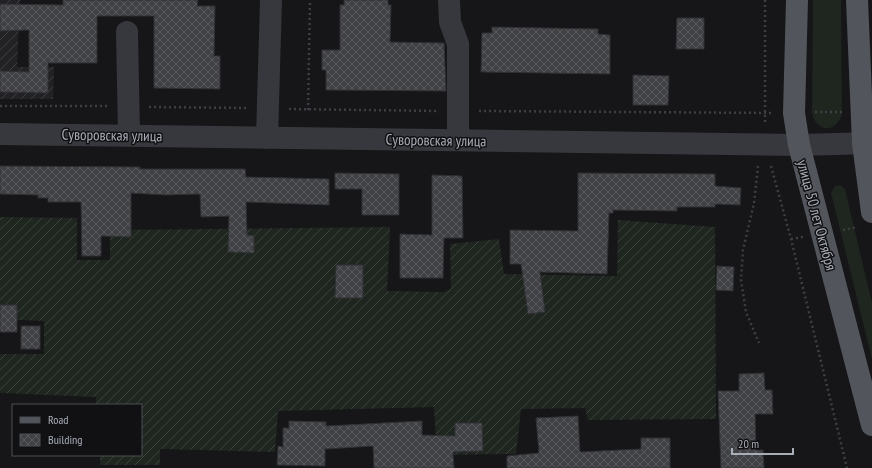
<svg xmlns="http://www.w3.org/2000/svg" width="872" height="468" viewBox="0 0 872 468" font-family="'PT Sans Narrow',sans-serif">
	<defs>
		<pattern id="industrial-furrows" width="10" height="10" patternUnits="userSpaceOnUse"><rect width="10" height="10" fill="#222225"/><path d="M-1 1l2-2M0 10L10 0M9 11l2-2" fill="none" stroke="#3f3f43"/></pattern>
		<pattern id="garden-furrows" width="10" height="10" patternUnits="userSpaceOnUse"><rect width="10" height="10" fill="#1e261f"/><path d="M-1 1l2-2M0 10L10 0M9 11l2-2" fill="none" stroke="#3c433d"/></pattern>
		<pattern id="building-cross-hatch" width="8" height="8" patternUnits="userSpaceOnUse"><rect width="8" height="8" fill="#404145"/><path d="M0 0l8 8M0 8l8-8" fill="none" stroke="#595a5e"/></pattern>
	</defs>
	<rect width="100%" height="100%" fill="#161618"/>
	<polygon fill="url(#industrial-furrows)" points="0,0 20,0 17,67 54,67 53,99 0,99"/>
	<g fill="#1e261f">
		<path d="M 813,0 L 841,0 L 842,115 C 834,135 815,131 812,112 Z"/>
		<polygon points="840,185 845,189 872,303 872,359 831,193 835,186"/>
	</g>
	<polygon fill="url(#garden-furrows)" points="0,217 77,218 77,260 110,260 110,230 390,227 387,291 443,292 451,289 450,244 499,239 504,274 617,276 618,220 715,227 716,419 588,420 585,408 521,409 516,454 437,455 434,407 278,411 275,452 160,449 160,465 100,465 100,455 141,455 141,405 96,405 96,397 0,393 0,354 44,354 44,321 0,319"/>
	<g fill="url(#building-cross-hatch)" stroke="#303034">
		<polygon points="63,0 198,0 197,6 215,6 214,56 220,56 220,89 154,88 154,16 97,16 97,63 48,63 48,93 0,92 0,71 29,72 29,30 0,31 0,4 63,5"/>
		<polygon points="344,0 388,0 388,5 391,5 390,42 444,43 446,91 326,90 326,70 322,70 322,50 340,50 340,5 344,5"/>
		<polygon points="677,18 704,18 704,49 676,49"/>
		<polygon points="492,27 598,29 598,34 610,35 610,74 481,72 482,33 492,33"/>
		<polygon points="633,75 669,76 668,105 633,105"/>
		<polygon points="0,166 140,167 140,169 245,169 246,177 329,179 329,205 246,202 247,235 254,236 254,253 228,252 229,216 201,217 200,194 166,195 131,193 131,237 101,236 101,256 82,256 81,202 48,202 48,198 38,198 38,195 0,194"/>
		<polygon points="335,173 399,174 399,215 362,215 362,189 335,189"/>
		<polygon points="578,173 715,174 715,186 741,188 740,205 715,204 715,207 677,207 677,211 613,210 613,213 609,213 607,274 540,272 545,312 528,314 521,264 510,264 510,230 578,231"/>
		<polygon points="432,175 462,176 463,238 444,238 443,278 400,278 400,234 432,235"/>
		<polygon points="336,265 363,265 363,298 335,298"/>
		<polygon points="717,266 734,267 733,291 716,290"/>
		<rect x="0" y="305" width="17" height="27"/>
		<rect x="21" y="326" width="19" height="23"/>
		<polygon points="764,373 765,390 772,390 773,414 755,414 756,450 763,450 764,468 721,468 718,391 739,391 739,374"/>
		<polygon points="578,416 580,452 641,449 641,438 670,438 670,468 507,468 507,456 539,453 536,418"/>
		<polygon points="289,421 326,422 326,426 422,421 422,435 455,436 455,423 482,423 483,451 453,452 454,468 374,468 373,446 325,449 325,466 277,465 278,446 283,447 283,428 289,428"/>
	</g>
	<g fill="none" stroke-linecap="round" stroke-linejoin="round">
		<g stroke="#3d3f44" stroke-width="2.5" stroke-dasharray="2 3" stroke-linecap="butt">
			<polyline points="765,0 765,123"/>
			<polyline points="0,106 108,106"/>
			<polyline points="149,107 248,108"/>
			<polyline points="289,109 438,111"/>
			<polyline points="308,110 310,0"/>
			<polyline points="479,111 774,113"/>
			<polyline points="815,112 842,112"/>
			<polyline points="758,166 754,203 743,250 741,280 746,312 759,343"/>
			<polyline points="771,166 791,239 847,468"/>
			<polyline points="843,230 858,227"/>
			<polyline points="791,239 803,237"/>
		</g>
		<g stroke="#37383d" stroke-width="22">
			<polyline points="449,0 450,22 458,44 458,140"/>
			<polyline points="127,32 129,135"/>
			<polyline points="0,134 799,145 872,143"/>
			<polyline points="267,138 271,0"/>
		</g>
		<g stroke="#53555c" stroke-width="22">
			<polyline points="797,0 794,113 799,145 872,425"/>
			<polyline points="857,0 863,143 872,212"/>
		</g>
	</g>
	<g text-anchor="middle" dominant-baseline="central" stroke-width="3" stroke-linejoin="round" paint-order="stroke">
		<g font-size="15" fill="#a8adb8" stroke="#111113">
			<text transform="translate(112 135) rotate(1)">Суворовская улица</text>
			<text transform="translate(436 140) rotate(1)">Суворовская улица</text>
			<text transform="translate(817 215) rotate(75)">улица 50 лет Октября</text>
		</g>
	</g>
	<rect x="12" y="404" width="130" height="52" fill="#111113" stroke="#4d4f55"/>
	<rect x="20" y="417" width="20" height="6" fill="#53555c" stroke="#4d4f55"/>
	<text x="48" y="424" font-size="12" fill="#a8adb8">Road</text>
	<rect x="20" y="434" width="20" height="12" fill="url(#building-cross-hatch)" stroke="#4d4f55"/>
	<text x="48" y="444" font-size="12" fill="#a8adb8">Building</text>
	<path d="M732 448v6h61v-6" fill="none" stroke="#a8adb8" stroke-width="2"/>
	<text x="738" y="448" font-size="12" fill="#a8adb8" stroke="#111113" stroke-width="3" paint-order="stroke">20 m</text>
</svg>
